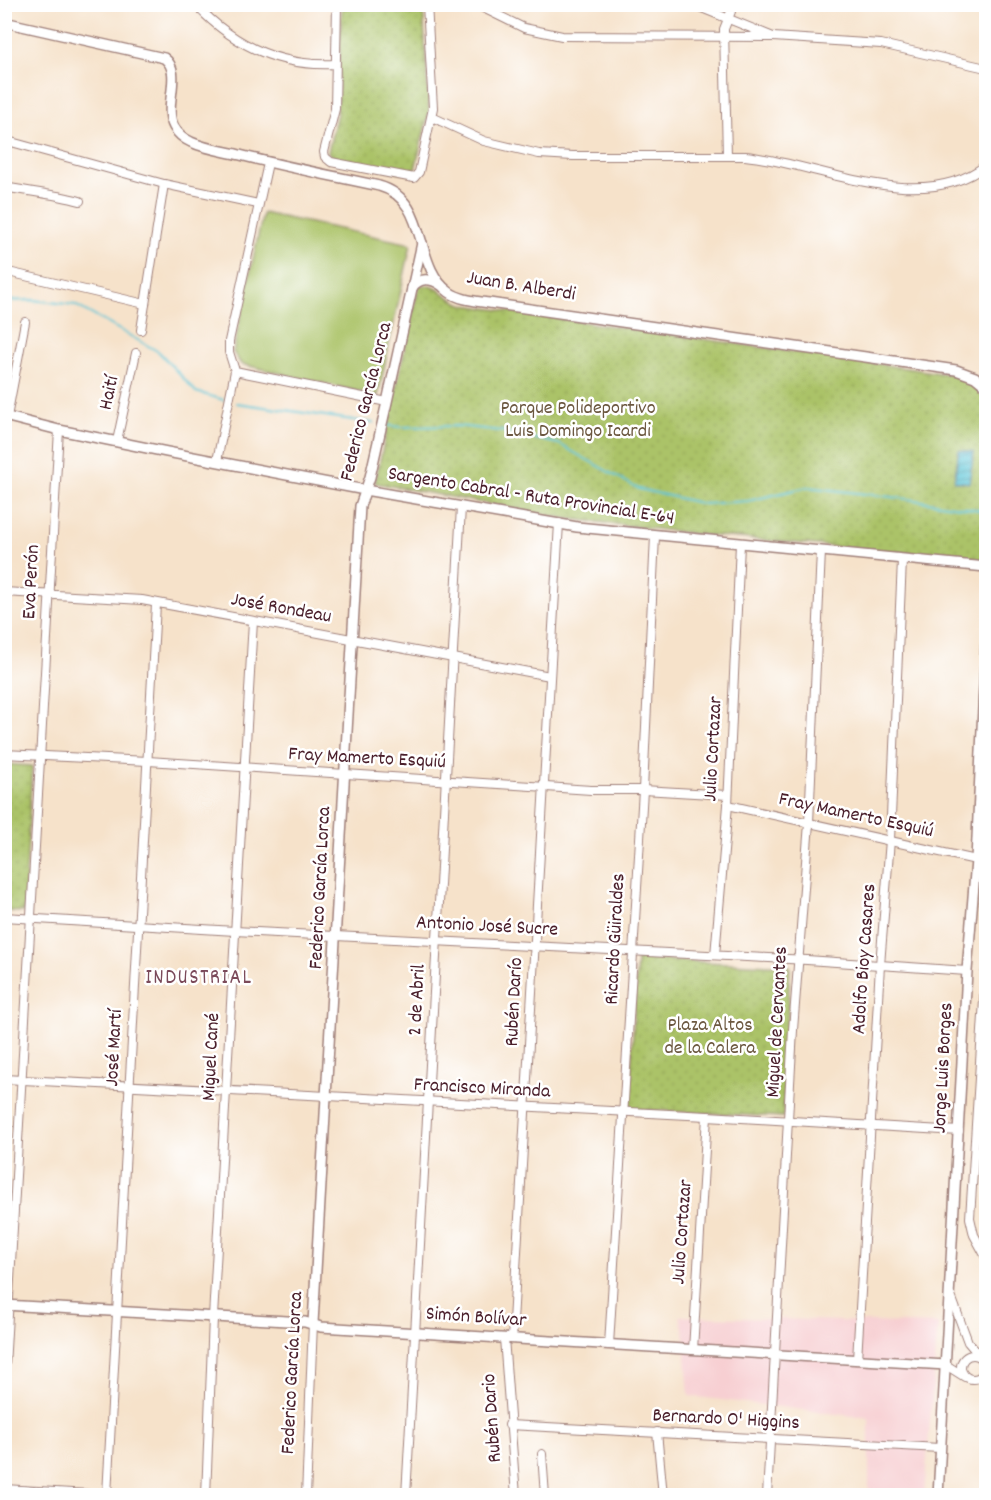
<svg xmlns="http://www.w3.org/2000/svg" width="991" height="1500" viewBox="0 0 991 1500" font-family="Dekko,sans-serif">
	<defs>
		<pattern id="park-dots" width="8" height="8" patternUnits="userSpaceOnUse" patternTransform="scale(1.5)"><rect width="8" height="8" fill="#abc368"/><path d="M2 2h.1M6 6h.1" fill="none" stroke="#95a75a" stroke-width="1.8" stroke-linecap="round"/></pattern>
		<pattern id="water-rules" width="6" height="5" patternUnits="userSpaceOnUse" patternTransform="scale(1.5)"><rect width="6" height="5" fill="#5cc6d8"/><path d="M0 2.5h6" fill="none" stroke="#4ea0af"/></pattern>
	</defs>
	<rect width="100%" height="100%" fill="#fff"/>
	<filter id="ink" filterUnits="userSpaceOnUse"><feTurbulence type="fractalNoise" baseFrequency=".0167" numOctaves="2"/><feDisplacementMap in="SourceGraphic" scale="12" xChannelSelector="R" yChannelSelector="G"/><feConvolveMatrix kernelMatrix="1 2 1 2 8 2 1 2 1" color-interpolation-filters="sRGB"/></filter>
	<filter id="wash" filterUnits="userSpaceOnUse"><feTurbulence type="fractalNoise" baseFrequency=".008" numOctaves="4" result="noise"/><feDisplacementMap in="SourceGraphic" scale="24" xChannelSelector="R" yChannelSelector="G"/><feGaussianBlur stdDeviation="1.35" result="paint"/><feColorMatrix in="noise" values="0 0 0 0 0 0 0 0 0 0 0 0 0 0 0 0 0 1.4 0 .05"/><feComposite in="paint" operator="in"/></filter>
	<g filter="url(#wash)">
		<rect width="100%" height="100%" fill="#f6e2ca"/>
		<polygon fill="#f7cfd2" points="680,1316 938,1324 924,1495 871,1496 869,1494 869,1418 689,1396 684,1333"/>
		<polygon fill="#abc368" stroke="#7a714a" stroke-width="1.5" points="263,213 411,244 378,396 241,364 233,352"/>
		<g fill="url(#park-dots)" stroke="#7a714a" stroke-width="1.5">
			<polygon points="342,5 423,5 429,112 414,173 409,174 331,157 328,152 337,113"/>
			<path d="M 419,285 C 440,284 444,298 465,305 L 968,377 L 986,390 L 986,556 L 982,560 L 706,535 L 563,518 L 375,483 Z"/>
			<polygon points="5,764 32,766 24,912 5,911"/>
			<polygon points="637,959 790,966 783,1117 629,1109"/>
		</g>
		<polygon fill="url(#water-rules)" stroke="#537282" stroke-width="1.5" points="959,450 974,452 969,483 954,481"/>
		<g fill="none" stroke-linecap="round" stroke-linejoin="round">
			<g stroke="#5cc6d8" stroke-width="2">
				<polyline points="4,301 33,300 75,305 159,352 196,392 224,400"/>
				<polyline points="237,403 373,423"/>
				<polyline points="386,425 400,427 458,426 501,431 559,444 639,489 704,504 748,501 807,487 908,499 986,511"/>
			</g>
		</g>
	</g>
	<g filter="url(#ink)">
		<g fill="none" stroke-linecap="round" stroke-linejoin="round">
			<defs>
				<g id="minor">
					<path d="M 195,4 C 232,44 279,67 335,64"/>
					<polyline points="337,4 335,109 324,152 325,157 331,162 414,178 419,172 433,108 427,4"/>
					<polyline points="475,4 524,28 562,36 773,37"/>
					<polyline points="692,4 773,37 881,44 986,68"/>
					<path d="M 432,117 L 484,141 L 539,154 L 573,156 L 745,156 C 817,163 920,217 986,165"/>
					<polyline points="4,140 164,184 258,204"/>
					<polyline points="727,156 724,29 734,4"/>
					<path d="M 4,187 C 30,192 55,194 80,201"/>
					<polyline points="4,271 145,304"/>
					<polyline points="141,330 164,184"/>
					<polyline points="235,371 387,402"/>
					<polyline points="7,417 25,322"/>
					<polyline points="117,441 136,353"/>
					<polyline points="217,461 235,371 229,352 229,341 268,163"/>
					<polyline points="4,592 142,600 550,676"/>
					<polyline points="4,754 148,761 591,790 643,790 728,795"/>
					<polyline points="728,805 976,860"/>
					<polyline points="4,917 235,931 807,960 967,971"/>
					<polyline points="715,955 728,805 740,544"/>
					<polyline points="986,969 970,1218 974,1235 986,1257"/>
					<polyline points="4,1079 707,1116 959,1131"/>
					<polyline points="951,1296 968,1342 979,1355"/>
					<polyline points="504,1338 516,1496"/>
					<polyline points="512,1339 559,523"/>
					<polyline points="609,1345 643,790 655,536"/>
					<polyline points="693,1350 707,1116"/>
					<circle cx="973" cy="1367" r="12"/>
					<polyline points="857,1360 880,965 890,840 902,560"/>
					<polyline points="946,1365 965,1377"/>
					<polyline points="4,1384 59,430"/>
					<polyline points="509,1425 940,1448"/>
					<polyline points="657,1432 663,1496"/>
					<polyline points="542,1454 545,1496"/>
					<polyline points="4,1489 123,1496"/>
					<polyline points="107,1495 156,604"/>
					<polyline points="206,1496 213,1317 253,621"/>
					<polyline points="306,1496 313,1323"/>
					<polyline points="406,1496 461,507"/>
					<polyline points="767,1496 793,1030 809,823 821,551"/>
				</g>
				<g id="tertiary">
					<path d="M 4,22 L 164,58 C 184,72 162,106 174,127 C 178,134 184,139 191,142 C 206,149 224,151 240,155 C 286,167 333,176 379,186 C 430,200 412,265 449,292 C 460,300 476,301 489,303 L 956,370 L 975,377 L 986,386"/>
					<path d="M 412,288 C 419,277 431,278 441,285"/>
					<polyline points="4,416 59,430 167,452 365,490 577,527 986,567"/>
					<polyline points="4,1305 305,1322 321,1327 946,1365"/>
					<polyline points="313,1323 360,506 370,477 387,402 422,243"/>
					<polyline points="938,1496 967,971 976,860 986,642"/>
				</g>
			</defs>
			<use href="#minor" stroke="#a0807a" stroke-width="10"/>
			<use href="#tertiary" stroke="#a0807a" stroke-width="12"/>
			<use href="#minor" stroke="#fff" stroke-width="8"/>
			<use href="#tertiary" stroke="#fff" stroke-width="9"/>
		</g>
	</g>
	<g text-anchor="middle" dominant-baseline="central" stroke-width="5" stroke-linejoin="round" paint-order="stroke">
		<g font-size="20" fill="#4a1f2b" stroke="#fff">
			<text transform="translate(521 287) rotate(9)">Juan B. Alberdi</text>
			<text transform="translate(110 393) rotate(-78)">Haití</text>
			<text transform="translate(367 402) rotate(-76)">Federico García Lorca</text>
			<text transform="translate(531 497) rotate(9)">Sargento Cabral - Ruta Provincial E-64</text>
			<text transform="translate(32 582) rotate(-87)">Eva Perón</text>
			<text transform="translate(281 609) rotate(10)">José Rondeau</text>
			<text transform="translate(714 749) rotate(-87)">Julio Cortazar</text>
			<text transform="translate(367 759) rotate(3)">Fray Mamerto Esquiú</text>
			<text transform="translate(856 816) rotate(12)">Fray Mamerto Esquiú</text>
			<text transform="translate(321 888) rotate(-87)">Federico García Lorca</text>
			<text transform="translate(487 927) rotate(3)">Antonio José Sucre</text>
			<text transform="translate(616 939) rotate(-87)">Ricardo Güiraldes</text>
			<text transform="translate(865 959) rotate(-86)">Adolfo Bioy Casares</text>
			<text transform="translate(418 1000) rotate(-87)">2 de Abril</text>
			<text transform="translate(515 1002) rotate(-87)">Rubén Darío</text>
			<text transform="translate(778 1022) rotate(-87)">Miguel de Cervantes</text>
			<text transform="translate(115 1048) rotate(-87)">José Martí</text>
			<text transform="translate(212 1057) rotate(-87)">Miguel Cané</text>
			<text transform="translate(944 1068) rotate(-87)">Jorge Luis Borges</text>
			<text transform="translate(482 1089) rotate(3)">Francisco Miranda</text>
			<text transform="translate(683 1232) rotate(-86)">Julio Cortazar</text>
			<text transform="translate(476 1318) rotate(4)">Simón Bolívar</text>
			<text transform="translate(293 1373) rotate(-87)">Federico García Lorca</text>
			<text transform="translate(493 1418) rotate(-94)">Rubén Dario</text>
			<text transform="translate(726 1420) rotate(3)">Bernardo O' Higgins</text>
		</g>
		<g font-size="20" fill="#6c5840" stroke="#fff">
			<text x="578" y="409">Parque Polideportivo<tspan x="578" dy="23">Luis Domingo Icardi</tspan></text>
			<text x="710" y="1026">Plaza Altos<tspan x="710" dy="23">de la Calera</tspan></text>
		</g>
		<g font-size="21" letter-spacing="1.5" fill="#7b4a5a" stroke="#fff">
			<text x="199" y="979">INDUSTRIAL</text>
		</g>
	</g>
	<rect width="991" height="1500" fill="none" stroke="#fff" stroke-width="24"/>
</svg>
